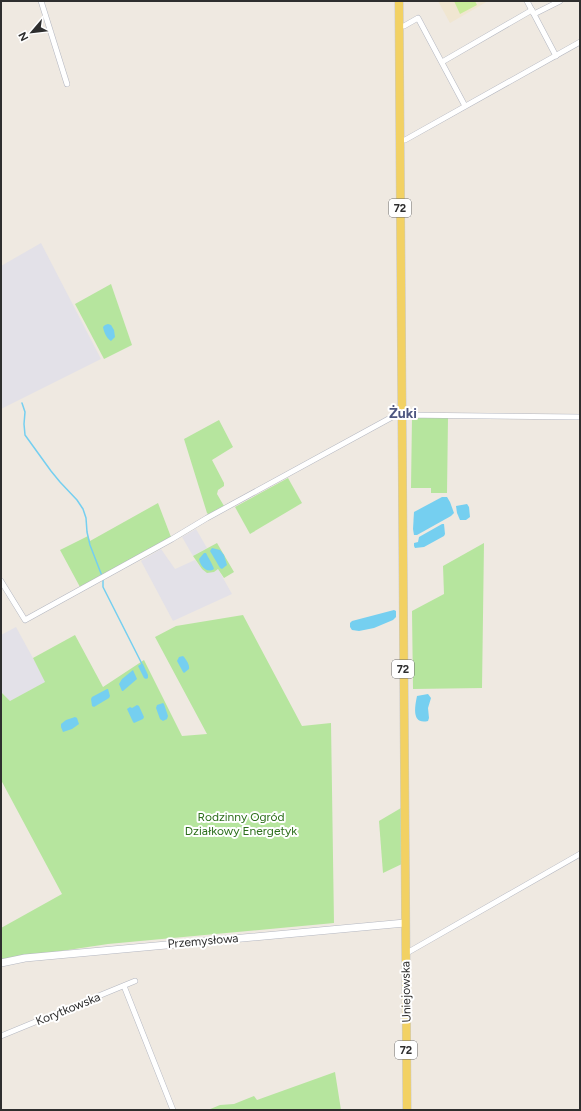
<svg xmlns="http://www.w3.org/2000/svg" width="581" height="1111" viewBox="0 0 581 1111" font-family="Figtree,sans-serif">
	<rect width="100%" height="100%" fill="#efe9e1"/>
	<g fill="#e3e1e8">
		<polygon points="41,243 101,359 1,409 1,266"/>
		<polygon points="196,529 207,548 193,556 182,537"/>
		<polygon points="161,549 175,569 195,560 202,569 214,572 218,569 232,594 173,621 141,561"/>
		<polygon points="16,627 46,682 10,701 1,692 1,635"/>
	</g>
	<polygon fill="#f0e6d1" points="438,1 488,1 450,23"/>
	<g fill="#b6e59e">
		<polygon points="111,284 132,345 104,359 75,304"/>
		<polygon points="412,417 448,418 447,493 431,493 431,488 411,488"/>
		<polygon points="219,420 233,447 212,460 224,483 224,486 218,490 217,494 224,506 209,515 207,513 184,439"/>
		<polygon points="288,478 302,503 250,534 235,507"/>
		<polygon points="158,503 171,537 80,587 60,550 88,536 90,541"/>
		<polygon points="217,543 234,572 224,578 218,569 214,572 207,573 202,569 193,556"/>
		<polygon points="484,543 482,688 413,689 412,611 444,594 443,566"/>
		<polygon points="243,615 302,726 331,723 334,923 108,944 1,960 1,928 62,894 1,780 1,692 10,701 45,682 33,658 75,635 103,687 144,660 182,736 207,734 155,637 176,626"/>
		<polygon points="401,808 404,863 383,873 379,821"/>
		<polygon points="335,1072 341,1110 208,1110 220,1105 234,1104 254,1096 257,1100"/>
	</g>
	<polygon fill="#c9ec9a" points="454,1 475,1 477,5 460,14"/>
	<g fill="#75cff0">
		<path d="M 108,324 L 111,325 L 114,330 L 115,337 L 111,341 C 106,338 104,332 103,327 L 105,325 Z"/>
		<polygon points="442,497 447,497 450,502 454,513 451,516 417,535 414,535 413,529 414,512"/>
		<polygon points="467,504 469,507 470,517 466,520 460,520 457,513 456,506"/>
		<polygon points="442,524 444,524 445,534 444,536 424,547 415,548 414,546 414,543 418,542 419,537"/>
		<polygon points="212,548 220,550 224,555 227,565 222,569 220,568 210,551"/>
		<path d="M 204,553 L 206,553 C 208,557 213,565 214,569 C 207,574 200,566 199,559 Z"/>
		<polygon points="394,610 396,611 396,617 393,620 374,628 359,631 352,630 350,627 350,623 352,621"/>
		<path d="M 183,656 C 186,659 190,665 189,669 L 184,673 L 183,672 L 177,661 L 179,657 Z"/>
		<polygon points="141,664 143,664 148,675 148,678 146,679 144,678 138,666"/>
		<polygon points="133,670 137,679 123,691 122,691 119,684 122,679"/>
		<polygon points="107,689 108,689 110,696 109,698 94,707 92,706 91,699 92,697"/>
		<path d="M 428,694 L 431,698 L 428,708 L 429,718 L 428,721 C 411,725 415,706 417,696 Z"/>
		<polygon points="163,703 164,704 168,716 167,719 163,721 160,719 156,708 157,705"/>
		<polygon points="137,705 139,706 144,717 143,719 134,723 133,722 127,709 130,707 132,708"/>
		<polygon points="75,717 77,718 79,724 72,729 63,732 61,727 61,724 66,720"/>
	</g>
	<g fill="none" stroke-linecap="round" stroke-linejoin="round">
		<g stroke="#75cff0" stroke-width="1.5">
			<polyline points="22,403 25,412 24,424 25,435 51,471 60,482 77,500 83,509 86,518 87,532 90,545 102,576"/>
			<polyline points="103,579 103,587 142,664"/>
		</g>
		<defs>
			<g id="street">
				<polyline points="41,1 67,84"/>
				<polyline points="527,1 556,56"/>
				<polyline points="534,14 560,1"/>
				<polyline points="399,26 404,26 418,18 465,106"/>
				<polyline points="442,62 532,10"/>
				<polyline points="400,140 405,140 580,42"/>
				<polyline points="1,581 25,620 172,539 207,518 394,416 402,415 580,417"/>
				<polyline points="405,954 580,854"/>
				<polyline points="124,986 173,1110"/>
				<polyline points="1,1036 135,981"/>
			</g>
			<polyline id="secondary" points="1,963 25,958 405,923"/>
			<polyline id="primary" points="399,1 407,1110"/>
		</defs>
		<use href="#street" stroke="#b4b7c1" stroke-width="6"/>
		<use href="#secondary" stroke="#b4b7c1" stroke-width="8"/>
		<use href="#primary" stroke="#c9c9c9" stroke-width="9"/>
		<use href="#street" stroke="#fff" stroke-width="5"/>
		<use href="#secondary" stroke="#fff" stroke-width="7"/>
		<use href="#primary" stroke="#f2d163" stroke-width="8"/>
	</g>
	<g text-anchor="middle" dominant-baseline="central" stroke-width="4" stroke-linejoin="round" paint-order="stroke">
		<g fill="#fff" stroke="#6d6d6d" stroke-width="1">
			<rect x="389" y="199" width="22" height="18" rx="3"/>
			<rect x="392" y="660" width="22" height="18" rx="3"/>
			<rect x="395" y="1041" width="22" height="18" rx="3"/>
		</g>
		<g font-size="11" font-weight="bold" fill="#2e2e2e">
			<text x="400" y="208">72</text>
			<text x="403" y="669">72</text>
			<text x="406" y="1050">72</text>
		</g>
		<g font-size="12" fill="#2c6e1b" stroke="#fff">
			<text x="241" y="817">Rodzinny Ogród<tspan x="241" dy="14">Działkowy Energetyk</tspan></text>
		</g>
		<g font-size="12" fill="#2e2e2e" stroke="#fff">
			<text transform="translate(203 941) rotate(-5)">Przemysłowa</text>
			<text transform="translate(406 992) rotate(-91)">Uniejowska</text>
			<text transform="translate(68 1009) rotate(-22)">Korytkowska</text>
		</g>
		<g font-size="14" font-weight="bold" fill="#4d5680" stroke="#fff">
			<text x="403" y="413">Żuki</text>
		</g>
	</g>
	<rect width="581" height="1111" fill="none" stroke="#2e2e2e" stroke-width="4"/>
	<g transform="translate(32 32) rotate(242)" stroke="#ffffff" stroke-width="3" paint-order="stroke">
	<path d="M0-3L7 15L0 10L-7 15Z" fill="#2e2e2e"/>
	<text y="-6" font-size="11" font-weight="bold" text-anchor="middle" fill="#2e2e2e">N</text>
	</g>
</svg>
